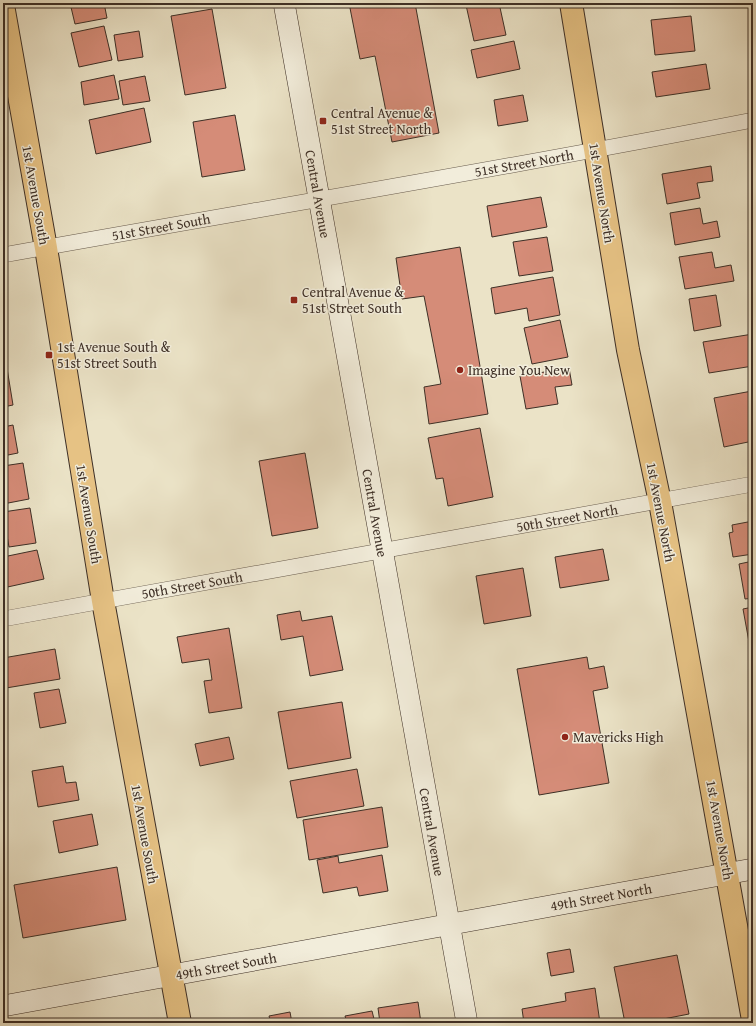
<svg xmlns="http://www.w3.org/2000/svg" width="756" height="1026" viewBox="0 0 756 1026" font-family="'Gentium Book Plus',serif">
	<rect width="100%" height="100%" fill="#ebe3c7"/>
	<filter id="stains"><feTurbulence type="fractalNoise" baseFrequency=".005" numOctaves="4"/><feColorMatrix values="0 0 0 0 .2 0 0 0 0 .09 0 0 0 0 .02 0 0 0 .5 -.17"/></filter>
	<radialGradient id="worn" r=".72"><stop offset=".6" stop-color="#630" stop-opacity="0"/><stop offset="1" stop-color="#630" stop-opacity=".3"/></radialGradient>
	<g fill="#d58c78" stroke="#3d2f26">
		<polygon points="70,3 104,3 107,18 75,24"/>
		<polygon points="349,3 398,3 399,6 415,3 439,133 392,142 375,56 360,59"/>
		<polygon points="476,3 499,3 506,35 474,41 466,5"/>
		<polygon points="212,9 226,88 185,95 171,16"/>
		<polygon points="691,16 695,51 655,55 651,20"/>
		<polygon points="104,26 112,60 79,67 71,33"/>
		<polygon points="139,31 143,57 118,61 114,35"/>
		<polygon points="514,41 520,69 477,78 471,50"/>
		<polygon points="706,64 710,89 656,97 652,72"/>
		<polygon points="114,75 119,99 84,105 81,82"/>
		<polygon points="145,76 150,101 123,105 119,81"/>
		<polygon points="523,95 528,121 498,126 494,100"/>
		<polygon points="144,108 151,142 96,154 89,120"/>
		<polygon points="235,115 245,170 202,177 193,122"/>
		<polygon points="711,166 713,181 697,183 700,198 667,204 662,174"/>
		<polygon points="541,197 547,227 492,237 487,206"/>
		<polygon points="700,208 703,224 717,221 720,237 675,245 670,213"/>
		<polygon points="547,237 553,271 519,276 513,242"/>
		<polygon points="460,247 488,414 429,424 424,387 441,384 424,296 402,299 396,258"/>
		<polygon points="712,252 715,268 731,265 734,281 685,289 679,257"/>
		<polygon points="553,277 560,315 529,321 527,308 495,314 491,288"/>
		<polygon points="716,295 721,326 694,331 689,299"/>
		<polygon points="560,320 568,357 532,364 524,328"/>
		<polygon points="753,334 753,366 709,373 703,342"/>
		<polygon points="6,362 13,405 3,407 3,363"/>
		<polygon points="569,368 572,385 555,387 558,404 526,409 520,376"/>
		<polygon points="752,391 753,441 724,447 714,398"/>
		<polygon points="13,425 18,453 3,456 3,427"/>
		<polygon points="480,428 493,497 448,506 443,478 436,479 428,438"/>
		<polygon points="305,453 318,528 272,536 259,461"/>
		<polygon points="23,463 29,499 3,504 3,466"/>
		<polygon points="30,508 36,543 9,547 6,530 3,530 3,512"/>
		<polygon points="753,521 753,554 733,557 729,533 733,532 732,525"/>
		<polygon points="603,549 609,580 560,588 555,557"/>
		<polygon points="37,550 44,579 3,588 3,557"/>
		<polygon points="753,561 753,598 745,599 739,564"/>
		<polygon points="523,568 531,616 484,624 476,576"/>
		<polygon points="753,607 753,641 749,642 743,609"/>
		<polygon points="300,611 302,621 332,616 343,670 310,676 303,636 281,640 277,615"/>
		<polygon points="229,628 242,708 209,713 204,681 212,680 209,659 182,663 177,637"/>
		<polygon points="55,649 60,679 6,688 3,658"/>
		<polygon points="587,657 589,669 604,666 608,688 593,691 609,783 539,795 517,669"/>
		<polygon points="59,689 66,723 40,728 34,693"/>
		<polygon points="342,702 351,758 288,769 278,712"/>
		<polygon points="229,737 234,759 200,766 195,744"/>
		<polygon points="63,766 66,783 76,782 79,800 38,807 32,771"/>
		<polygon points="357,769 364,806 297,818 290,781"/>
		<polygon points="382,807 388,847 309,860 303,820"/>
		<polygon points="92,814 98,845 59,853 53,821"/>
		<polygon points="382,855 388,891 359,896 357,887 323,893 317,860 338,856 339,863"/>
		<polygon points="117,867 126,920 23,938 14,885"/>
		<polygon points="570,949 574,972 551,976 547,953"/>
		<polygon points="677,955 689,1014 643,1023 625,1023 614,967"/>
		<polygon points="595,988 600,1023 524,1023 522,1009 566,1001 565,993"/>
		<polygon points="418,1002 421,1023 380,1023 378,1008"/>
		<polygon points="372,1011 375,1023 347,1023 345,1016"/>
		<polygon points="290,1012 292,1023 271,1023 269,1016"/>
	</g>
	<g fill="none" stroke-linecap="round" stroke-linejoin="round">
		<defs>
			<g id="minor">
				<path d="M 3,255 C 253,210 504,169 753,120"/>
				<polyline points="3,619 753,484"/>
			</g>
			<g id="secondary">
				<polyline points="284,3 467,1023"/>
				<polyline points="3,1006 753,869"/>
			</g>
			<g id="primary">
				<polyline points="571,3 628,350 660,502 753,1020"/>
				<polyline points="3,5 46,248 103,601 180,1023"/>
			</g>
		</defs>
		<use href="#minor" stroke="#685c4e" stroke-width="16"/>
		<use href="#secondary" stroke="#3d2f26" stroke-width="22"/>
		<use href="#primary" stroke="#3d2f26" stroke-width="24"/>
		<use href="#minor" stroke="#f2eddb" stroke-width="15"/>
		<use href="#secondary" stroke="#f2eddb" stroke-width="21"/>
		<use href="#primary" stroke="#e6c284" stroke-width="22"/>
	</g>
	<g fill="#8f2418" stroke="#f2eddb" stroke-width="1.5">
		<rect x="319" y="117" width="8" height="8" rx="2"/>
		<rect x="290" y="296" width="8" height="8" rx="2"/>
		<rect x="45" y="351" width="8" height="8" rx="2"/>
		<circle cx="460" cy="370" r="4"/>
		<circle cx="565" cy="737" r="4"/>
	</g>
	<g text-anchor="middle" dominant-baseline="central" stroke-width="3" stroke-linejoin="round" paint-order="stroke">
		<g font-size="14" fill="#3d2f26" stroke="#f2eddb" text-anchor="start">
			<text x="331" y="113">Central Avenue &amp;<tspan x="331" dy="16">51st Street North</tspan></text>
			<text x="302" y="292">Central Avenue &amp;<tspan x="302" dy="16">51st Street South</tspan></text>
			<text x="57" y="347">1st Avenue South &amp;<tspan x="57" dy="16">51st Street South</tspan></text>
			<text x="468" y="370">Imagine You New</text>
			<text x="573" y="737">Mavericks High</text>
		</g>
		<g font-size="14" fill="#3d2f26" stroke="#f2eddb">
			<text transform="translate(524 163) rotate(-10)">51st Street North</text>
			<text transform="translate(602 193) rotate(81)">1st Avenue North</text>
			<text transform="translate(318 194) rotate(80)">Central Avenue</text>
			<text transform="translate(36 195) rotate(80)">1st Avenue South</text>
			<text transform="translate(161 227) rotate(-10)">51st Street South</text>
			<text transform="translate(661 512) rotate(79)">1st Avenue North</text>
			<text transform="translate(375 513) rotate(80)">Central Avenue</text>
			<text transform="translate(89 514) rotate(81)">1st Avenue South</text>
			<text transform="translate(567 518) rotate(-10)">50th Street North</text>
			<text transform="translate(192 585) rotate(-10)">50th Street South</text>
			<text transform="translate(720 830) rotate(80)">1st Avenue North</text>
			<text transform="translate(432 832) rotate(80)">Central Avenue</text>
			<text transform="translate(145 834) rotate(80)">1st Avenue South</text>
			<text transform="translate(601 897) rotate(-10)">49th Street North</text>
			<text transform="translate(226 966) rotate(-10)">49th Street South</text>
		</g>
	</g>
	<rect width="756" height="1026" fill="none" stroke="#ebe3c7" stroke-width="16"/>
	<rect x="4" y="4" width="748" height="1018" fill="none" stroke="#3d2f26" stroke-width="2"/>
	<rect x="8" y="8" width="740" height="1010" fill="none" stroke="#3d2f26"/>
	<rect width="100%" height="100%" filter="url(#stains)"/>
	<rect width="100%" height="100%" fill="url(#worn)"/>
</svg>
